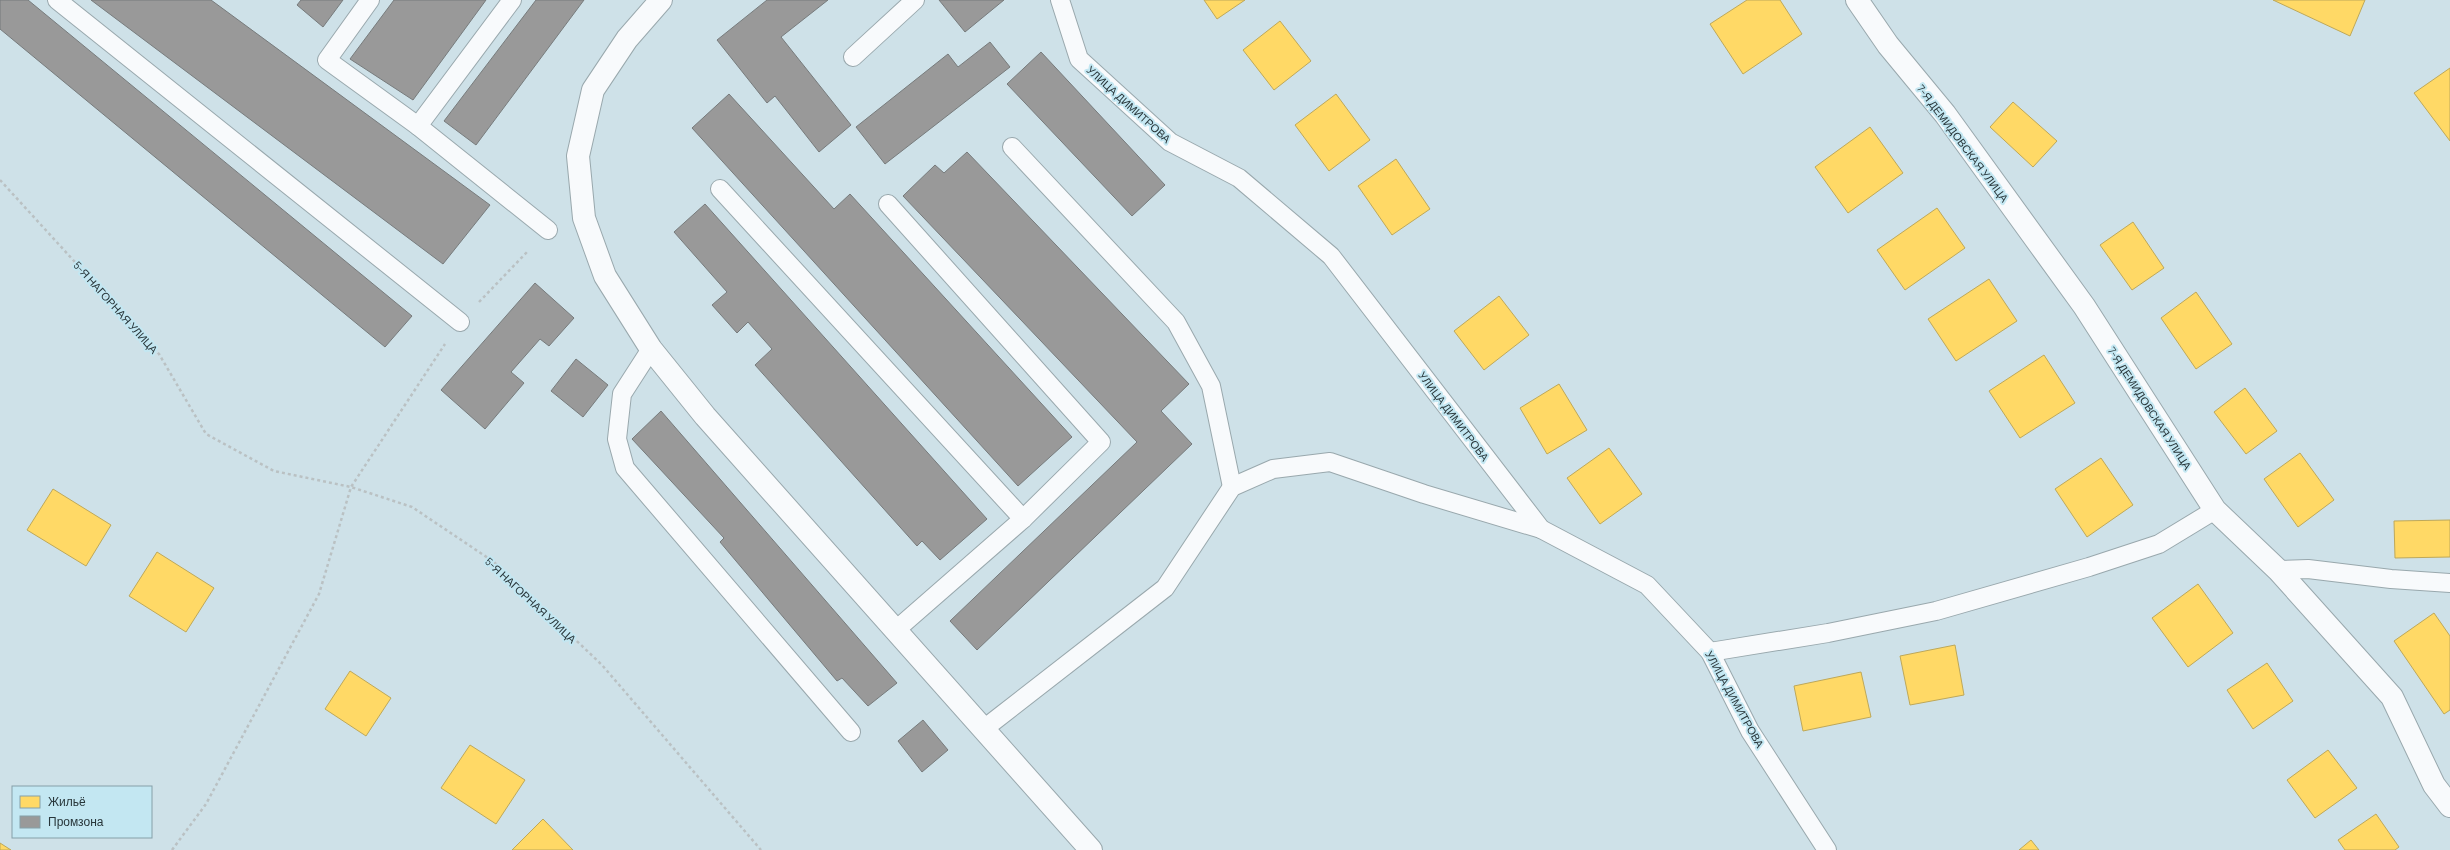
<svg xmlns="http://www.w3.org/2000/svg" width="2450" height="850" viewBox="0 0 2450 850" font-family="Barlow,sans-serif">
	<rect width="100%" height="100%" fill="#cee1e8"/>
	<g fill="#ffd966" stroke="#bea859">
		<polygon points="1204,0 1245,0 1217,19"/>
		<polygon points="1747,0 1780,0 1802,34 1743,74 1710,24"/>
		<polygon points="2273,0 2365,0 2350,36"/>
		<polygon points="1280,21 1311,61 1274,90 1243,50"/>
		<polygon points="2450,68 2450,141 2414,93"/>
		<polygon points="1336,94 1370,140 1329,171 1295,125"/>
		<polygon points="2013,102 2057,141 2033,167 1990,127"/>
		<polygon points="1870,127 1903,173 1848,213 1815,167"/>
		<polygon points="1396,159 1430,209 1392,235 1358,186"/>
		<polygon points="1937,208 1965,248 1905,290 1877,250"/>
		<polygon points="2133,222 2164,268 2132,290 2100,245"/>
		<polygon points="1989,279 2017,321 1956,361 1928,319"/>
		<polygon points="2196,292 2232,344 2196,369 2161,318"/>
		<polygon points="1499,296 1529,335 1484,370 1454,331"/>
		<polygon points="2044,355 2075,403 2020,438 1989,391"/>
		<polygon points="1559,384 1587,430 1547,454 1520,408"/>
		<polygon points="2245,388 2277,431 2246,454 2214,412"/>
		<polygon points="1609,448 1642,494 1600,524 1567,478"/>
		<polygon points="2300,453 2334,500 2298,527 2264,479"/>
		<polygon points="2101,458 2133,505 2087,537 2055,489"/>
		<polygon points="53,489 111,525 86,566 27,530"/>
		<polygon points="2450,520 2450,557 2395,558 2394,521"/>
		<polygon points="157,552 214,588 186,632 129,596"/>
		<polygon points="2198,584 2233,633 2188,667 2152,618"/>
		<polygon points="2434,613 2450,636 2450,710 2444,714 2394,641"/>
		<polygon points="1955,645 1964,695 1910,705 1900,656"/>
		<polygon points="2267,663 2293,701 2253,729 2227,690"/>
		<polygon points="350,671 391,698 366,736 325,709"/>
		<polygon points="1861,672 1871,717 1803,731 1794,686"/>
		<polygon points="470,745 525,780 496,824 441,788"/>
		<polygon points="2328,750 2357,788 2315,818 2287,780"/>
		<polygon points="2376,814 2399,847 2395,850 2345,850 2338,840"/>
		<polygon points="543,819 573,850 512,850"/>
		<polygon points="2031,840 2039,850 2019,850"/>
		<polygon points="0,843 11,850 0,850"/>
	</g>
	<g fill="#999" stroke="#777b7c">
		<polygon points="0,0 28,0 412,316 385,347 0,29"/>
		<polygon points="91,0 211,0 490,205 443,264"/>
		<polygon points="301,0 343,0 323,27 297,5"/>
		<polygon points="394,0 486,0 413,100 350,59"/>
		<polygon points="536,0 584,0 476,145 444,121"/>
		<polygon points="767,0 828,0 781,37 851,125 819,152 775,96 767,103 717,40"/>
		<polygon points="939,0 1004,0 965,32"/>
		<polygon points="990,42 1010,67 885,164 856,127 948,54 958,67"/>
		<polygon points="1041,52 1165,185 1132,216 1007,84"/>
		<polygon points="729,94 834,209 850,194 1072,437 1018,486 692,128"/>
		<polygon points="967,152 1189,384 1161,411 1192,444 977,650 950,621 1137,442 903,196 935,165 944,173"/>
		<polygon points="705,204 987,519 940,560 922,541 917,546 755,365 772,349 748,322 737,333 712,305 727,292 674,232"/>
		<polygon points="535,283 574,318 549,346 540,339 511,372 524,383 485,429 441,390"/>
		<polygon points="576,359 608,385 583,417 551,391"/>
		<polygon points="661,411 897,683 868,706 842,678 837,681 720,542 724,538 632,439"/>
		<polygon points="923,720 948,750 922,772 898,741"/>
	</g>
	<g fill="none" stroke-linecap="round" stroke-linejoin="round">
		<defs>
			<g id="service">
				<polyline points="57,0 460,322"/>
				<polyline points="370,0 327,60 418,126 548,230"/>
				<polyline points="1060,0 1079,59 1170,142 1239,178 1331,256 1541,529 1647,585 1710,652 1750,731 1827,850"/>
				<polyline points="853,57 915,0"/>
				<polyline points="418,126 512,0"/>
				<polyline points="1012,147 1176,322 1211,386 1232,487"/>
				<polyline points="720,189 1023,519"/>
				<polyline points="888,204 1101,442 1023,519 897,629"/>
				<polyline points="651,349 622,394 617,439 625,468 851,732"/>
				<polyline points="2278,570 2308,569 2391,579 2450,583"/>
				<polyline points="1710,652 1828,633 1936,611 2089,567 2159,544 2215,510"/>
				<polyline points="985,728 1165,588 1232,487 1273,469 1330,462 1424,494 1541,529"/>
			</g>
			<polyline id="minor" points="1857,0 1888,45 1945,114 2084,306 2215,510 2278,570 2392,697 2434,785 2450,806"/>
			<polyline id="secondary" points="661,0 627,39 593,90 578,156 584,218 605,276 651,349 705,416 1091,850"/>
		</defs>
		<use href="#service" stroke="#99a8ad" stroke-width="20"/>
		<use href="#minor" stroke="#99a8ad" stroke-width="24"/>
		<use href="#secondary" stroke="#99a8ad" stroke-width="24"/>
		<g stroke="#bac1c3" stroke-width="2.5" stroke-dasharray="3 3" stroke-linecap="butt">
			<polyline points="0,180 159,354 206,434 274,471 351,487 412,507 494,562 602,665 761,850"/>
			<polyline points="479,302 528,251"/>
			<polyline points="172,850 206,804 319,594 351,487 445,344"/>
		</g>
		<use href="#service" stroke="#f8fafc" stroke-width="18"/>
		<use href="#minor" stroke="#f8fafc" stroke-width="22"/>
		<use href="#secondary" stroke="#f8fafc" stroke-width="22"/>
	</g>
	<g text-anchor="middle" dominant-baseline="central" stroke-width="4" stroke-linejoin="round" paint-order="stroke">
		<g font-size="11" fill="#28363a" stroke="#c3e7f2">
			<text transform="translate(1129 104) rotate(42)">УЛИЦА ДИМИТРОВА</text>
			<text transform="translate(1963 143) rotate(53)">7-Я ДЕМИДОВСКАЯ УЛИЦА</text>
			<text transform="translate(116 307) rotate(48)">5-Я НАГОРНАЯ УЛИЦА</text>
			<text transform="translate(2150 408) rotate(57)">7-Я ДЕМИДОВСКАЯ УЛИЦА</text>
			<text transform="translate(1454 416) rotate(53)">УЛИЦА ДИМИТРОВА</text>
			<text transform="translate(531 600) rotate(43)">5-Я НАГОРНАЯ УЛИЦА</text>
			<text transform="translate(1735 699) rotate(61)">УЛИЦА ДИМИТРОВА</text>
		</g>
	</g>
	<rect x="12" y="786" width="140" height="52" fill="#c3e7f2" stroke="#85a0a8"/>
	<rect x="20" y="796" width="20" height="12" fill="#ffd966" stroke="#85a0a8"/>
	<text x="48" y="806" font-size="12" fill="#28363a">Жильё</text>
	<rect x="20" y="816" width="20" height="12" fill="#999999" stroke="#85a0a8"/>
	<text x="48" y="826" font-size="12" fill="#28363a">Промзона</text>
</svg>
